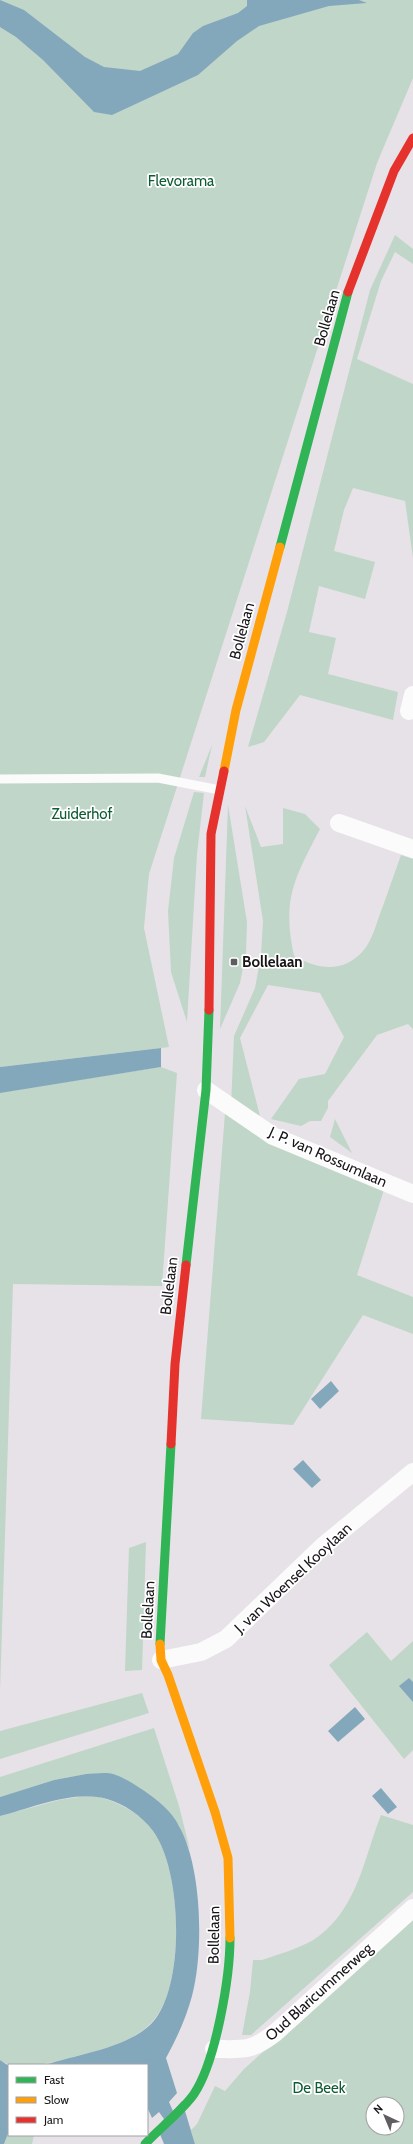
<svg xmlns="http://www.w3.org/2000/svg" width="413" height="2144" viewBox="0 0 413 2144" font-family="Cabin,sans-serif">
	<rect width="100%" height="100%" fill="#e7e2e7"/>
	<g fill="#c0d6c8" fill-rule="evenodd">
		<polygon points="0,0 413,0 413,78 377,163 149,874 144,928 169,1047 0,1067"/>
		<polygon points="395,235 413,249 413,264 395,252 381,281 357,359 413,384 413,558 405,501 353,488 344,510 334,551 375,562 365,599 319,586 309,632 336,638 328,674 398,692 393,720 300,695 264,742 248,747 287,612 370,290"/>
		<polygon points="212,745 205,777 199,777"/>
		<polygon points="194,792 204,793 197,854 187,1022 171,972 168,911 174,858"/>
		<polygon points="228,805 247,922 246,953 240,983 220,1029"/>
		<path d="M 245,806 L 261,847 L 283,844 L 283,808 L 305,814 L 320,829 C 294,879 282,899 294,956 C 317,969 343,974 363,951 C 373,940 377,920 383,906 C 389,889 395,872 401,855 L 413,859 L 413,1029 L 408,1024 L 377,1035 L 328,1101 L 328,1108 L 321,1121 L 310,1121 L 301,1126 L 271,1119 L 299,1079 L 325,1074 L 344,1037 L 320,993 L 268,985 L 240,1038 L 260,1116 L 231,1106 L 234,1036 L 255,988 L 261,955 L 263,921 Z"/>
		<polygon points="161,1067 177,1073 162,1286 13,1284 0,1692 0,1092"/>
		<polygon points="225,1113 388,1177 357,1275 413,1297 413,1334 363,1315 293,1425 201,1419"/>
		<polygon points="335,1119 352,1153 330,1137"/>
		<polygon points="146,1542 142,1670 125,1671 129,1548"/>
		<polygon points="367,1632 391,1661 413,1641 413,1750 404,1759 329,1665"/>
		<polygon points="142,1693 149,1713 0,1759 0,1731"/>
		<polygon points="154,1728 179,1806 190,1850 179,1825 86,1774 54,1780 0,1797 0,1777"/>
		<path d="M 92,1795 C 115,1801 139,1811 153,1831 C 182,1870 186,1986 152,2022 C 131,2045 94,2051 66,2059 C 46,2064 16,2071 0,2060 L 0,1816 L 59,1800 Z"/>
		<path d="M 381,1815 L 413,1825 L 413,1892 L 251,2035 L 242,2035 L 250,1992 L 253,1960 L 262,1960 C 279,1954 305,1947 319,1936 C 358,1906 364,1858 381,1815 Z"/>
		<path d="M 413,1917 L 413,2144 L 195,2144 L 191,2130 L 197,2124 L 215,2086 L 225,2091 L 244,2069 ZM 373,2104 L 397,2104 L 397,2128 L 373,2128 Z"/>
		<polygon points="9,2131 9,2135 34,2135 32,2144 4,2144"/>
	</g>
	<g fill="#84a8bb">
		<polygon points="0,0 24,10 85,57 104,67 140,71 178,54 193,33 203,26 238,13 247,6 247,0 359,0 367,3 329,6 259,26 237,41 198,75 112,115 94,112 43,60 16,37 0,27"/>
		<polygon points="161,1048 161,1067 0,1093 0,1067"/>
		<polygon points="331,1381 339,1391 320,1409 311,1399"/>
		<polygon points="303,1460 321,1480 312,1488 293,1469"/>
		<polygon points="409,1678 413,1682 413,1702 399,1686"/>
		<polygon points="355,1707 365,1719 338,1742 328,1731"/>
		<path d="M 86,1774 C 94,1774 105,1772 113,1774 C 123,1777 134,1784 143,1790 C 157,1800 171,1810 179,1826 C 202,1867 204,1951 192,1996 C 186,2018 177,2038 166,2058 L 177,2093 L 169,2102 L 173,2111 L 182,2101 L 195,2144 L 164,2144 L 157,2127 L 164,2119 L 159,2112 L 152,2118 L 147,2107 L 147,2065 L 45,2065 C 78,2054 128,2048 152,2023 C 186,1986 182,1870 153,1831 C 142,1816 124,1804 107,1799 C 76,1789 31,1808 0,1816 L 0,1797 L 54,1780 Z"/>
		<polygon points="381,1788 397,1807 388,1814 372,1796"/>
		<polygon points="0,2060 9,2066 9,2131 4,2144 0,2144"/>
	</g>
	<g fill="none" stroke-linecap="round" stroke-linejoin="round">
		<polyline stroke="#fbfbfb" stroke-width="9" points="0,779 158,778 220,790"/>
		<g stroke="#fbfbfb" stroke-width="18">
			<polyline points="409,711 413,695"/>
			<polyline points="339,823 413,849"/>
			<polyline points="206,1090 273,1136 413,1194"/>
			<polyline points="161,1660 201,1652 226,1639 323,1546 413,1472"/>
			<path d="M 214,2049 C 244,2049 250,2052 275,2033 L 413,1908"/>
		</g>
		<g stroke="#30b455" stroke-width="9">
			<polyline points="280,547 348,292"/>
			<polyline points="186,1265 206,1090 209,1010"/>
			<polyline points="160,1644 171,1444"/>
			<path d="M 145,2144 C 158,2130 184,2109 194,2094 C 216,2061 230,1977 230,1938"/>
		</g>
		<g stroke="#ff9f0a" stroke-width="9">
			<polyline points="224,771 236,710 280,547"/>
			<polyline points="160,1644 161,1660 168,1675 215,1812 228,1858 230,1938"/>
		</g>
		<g stroke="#e5322d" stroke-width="9">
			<polyline points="348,292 394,171 413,138"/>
			<polyline points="209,1010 211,834 224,771"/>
			<polyline points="171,1444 175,1364 186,1265"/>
		</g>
	</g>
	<rect fill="#605d60" stroke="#fff" stroke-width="1.5" x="230" y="958" width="8" height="8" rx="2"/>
	<g text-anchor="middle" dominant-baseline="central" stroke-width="3.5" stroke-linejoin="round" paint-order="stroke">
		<g font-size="15" fill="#0d5b31" stroke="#fff">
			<text x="181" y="181">Flevorama</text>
			<text x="82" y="814">Zuiderhof</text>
			<text x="319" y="2088">De Beek</text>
		</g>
		<g font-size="15" fill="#181518" stroke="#fff">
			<text transform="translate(327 318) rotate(-74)">Bollelaan</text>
			<text transform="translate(242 631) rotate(-75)">Bollelaan</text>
			<text transform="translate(328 1157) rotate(24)">J. P. van Rossumlaan</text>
			<text transform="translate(169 1286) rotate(-83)">Bollelaan</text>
			<text transform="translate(293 1578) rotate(-43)">J. van Woensel Kooylaan</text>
			<text transform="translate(148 1610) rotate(-87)">Bollelaan</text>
			<text transform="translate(214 1935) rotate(-89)">Bollelaan</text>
			<text transform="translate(319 1992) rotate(-42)">Oud Blaricummerweg</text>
		</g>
		<g font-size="15" font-weight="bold" fill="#181518" stroke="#fff" text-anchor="start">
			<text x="242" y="962">Bollelaan</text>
		</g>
	</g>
	<rect x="8" y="2064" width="140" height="72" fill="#ffffff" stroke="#a3a1a3"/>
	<rect x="16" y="2077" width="20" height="6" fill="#30b455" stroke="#a3a1a3"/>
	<text x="44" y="2084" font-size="12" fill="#181518">Fast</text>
	<rect x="16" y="2097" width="20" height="6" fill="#ff9f0a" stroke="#a3a1a3"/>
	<text x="44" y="2104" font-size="12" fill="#181518">Slow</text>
	<rect x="16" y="2117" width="20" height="6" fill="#e5322d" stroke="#a3a1a3"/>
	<text x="44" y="2124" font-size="12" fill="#181518">Jam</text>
	<g transform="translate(385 2116) rotate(316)"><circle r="19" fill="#ffffff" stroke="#a3a1a3"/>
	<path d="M0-3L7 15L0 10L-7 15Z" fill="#605d60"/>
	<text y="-6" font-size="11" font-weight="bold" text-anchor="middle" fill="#181518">N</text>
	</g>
</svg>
